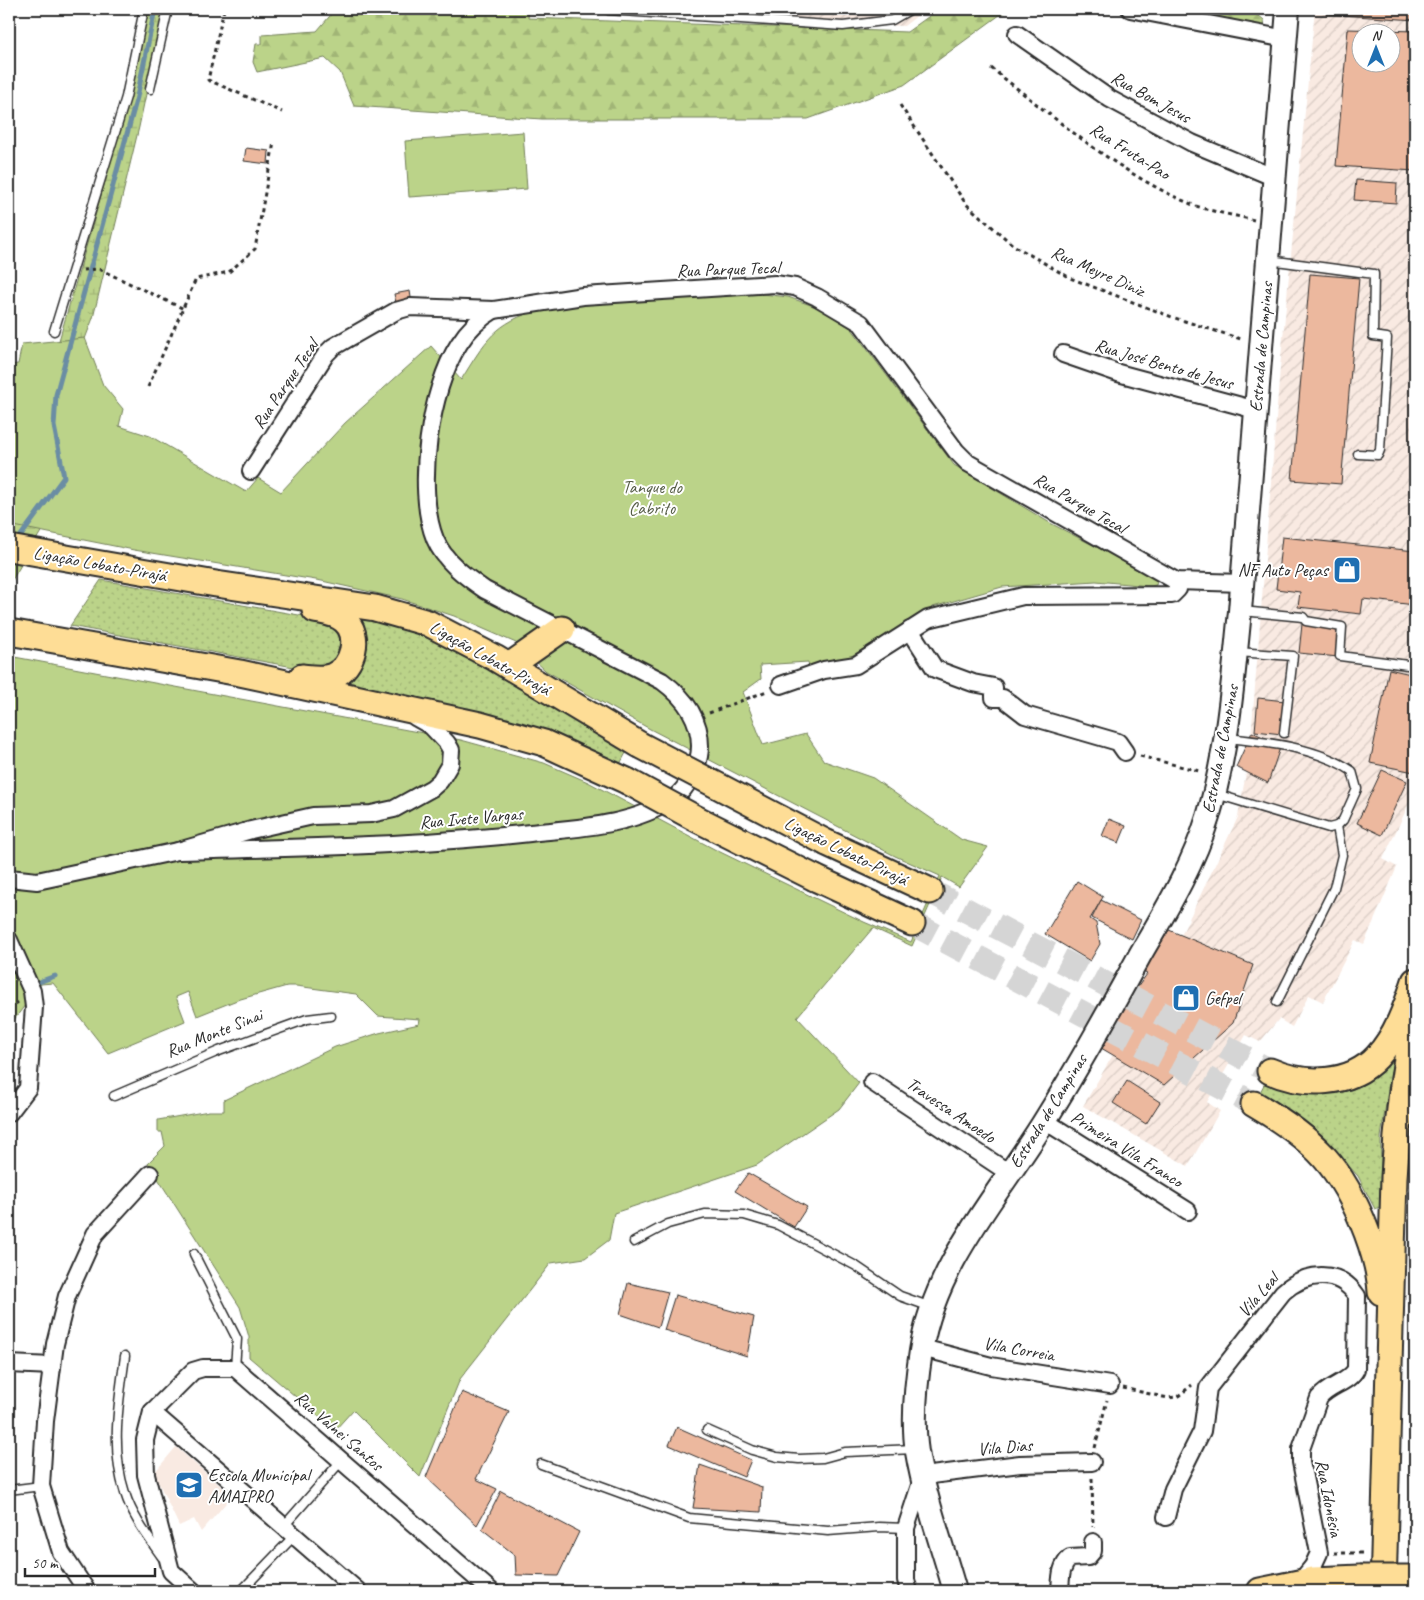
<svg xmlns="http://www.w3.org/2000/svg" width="1424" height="1600" viewBox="0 0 1424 1600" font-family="Caveat,sans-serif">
	<defs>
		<pattern id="industrial-furrows" width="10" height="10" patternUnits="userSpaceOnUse" patternTransform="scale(1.25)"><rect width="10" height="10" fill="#f9eae2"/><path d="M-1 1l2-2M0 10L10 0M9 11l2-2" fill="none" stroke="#d6c9c2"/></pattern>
		<pattern id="grass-dots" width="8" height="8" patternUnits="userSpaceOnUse" patternTransform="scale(1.25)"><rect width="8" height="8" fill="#bbd389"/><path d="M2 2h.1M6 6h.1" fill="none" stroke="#a1b576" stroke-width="1.8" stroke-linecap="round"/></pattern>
		<pattern id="forest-firs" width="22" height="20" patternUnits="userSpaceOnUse" patternTransform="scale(1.25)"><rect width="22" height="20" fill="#bbd389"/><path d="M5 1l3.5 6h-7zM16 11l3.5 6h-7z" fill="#a1b576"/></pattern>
		<pattern id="wetland-marsh" width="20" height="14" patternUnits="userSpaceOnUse" patternTransform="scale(1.25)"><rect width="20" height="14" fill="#bbd389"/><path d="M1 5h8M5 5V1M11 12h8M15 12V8" fill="none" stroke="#a1b576"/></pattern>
	</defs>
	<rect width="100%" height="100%" fill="#fff"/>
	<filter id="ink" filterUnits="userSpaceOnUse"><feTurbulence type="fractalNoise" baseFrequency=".02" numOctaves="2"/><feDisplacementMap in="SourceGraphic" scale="10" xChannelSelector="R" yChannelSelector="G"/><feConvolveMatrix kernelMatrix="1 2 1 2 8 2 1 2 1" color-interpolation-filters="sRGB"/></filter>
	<g filter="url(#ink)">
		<polygon fill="#f9eae2" points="176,1447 232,1496 201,1532 194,1519 179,1526 154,1473"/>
		<g fill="url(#industrial-furrows)" fill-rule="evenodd">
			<polygon points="536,9 926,9 904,26"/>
			<path d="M 1315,9 L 1415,9 L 1415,791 L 1383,859 L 1397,867 L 1364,944 L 1355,940 L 1323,1002 L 1309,995 L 1292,1027 L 1279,1019 L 1260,1042 L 1246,1035 L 1207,1102 L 1220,1111 L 1188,1166 L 1083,1106 L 1173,952 L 1238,817 L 1250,751 L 1280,368 ZM 1362,32 L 1392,32 L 1392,62 L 1362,62 Z"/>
		</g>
		<g fill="url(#grass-dots)" stroke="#737f5a">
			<polygon points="101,580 327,620 341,633 343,647 331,667 299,668 70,626"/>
			<path d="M 354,616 C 454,635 541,700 627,751 L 620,764 L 538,729 L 342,687 C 370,661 368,649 354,616 Z"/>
			<path d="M 1394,1051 L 1381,1137 L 1380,1207 L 1375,1209 L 1358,1176 L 1315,1129 L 1259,1094 L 1266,1081 C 1304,1093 1341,1104 1376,1076 C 1383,1070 1389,1059 1394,1051 Z"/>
		</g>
		<g fill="url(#forest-firs)" stroke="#737f5a">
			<polygon points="333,9 529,9 528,18 907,32 939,9 1008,9 904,85 808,119 542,119 354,106 340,72 325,58 257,72 253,62 256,44 262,44 262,35 317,31 335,10"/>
			<polygon points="1189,9 1251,9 1264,20 1265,28"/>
		</g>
		<polygon fill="url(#wetland-marsh)" stroke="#737f5a" points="148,9 164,9 139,127 93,318 80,352 45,525 9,585 9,513 129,99"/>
		<g fill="#bbd389" stroke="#737f5a">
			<polygon points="523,132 527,189 409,197 405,141"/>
			<path d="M 700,294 L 763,294 L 788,297 L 819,308 L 852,329 L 954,465 L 1050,523 L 1155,577 L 1157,581 L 1156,585 L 1150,586 L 1096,581 L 1002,587 L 933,607 L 848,658 L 809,668 L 808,662 L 760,665 L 761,679 L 743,692 L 763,745 L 806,734 L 824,761 L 873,778 L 962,840 L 988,847 L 959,887 L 942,877 L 912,946 L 873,928 L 797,1017 L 859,1083 L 839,1109 L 757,1165 L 614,1213 L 609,1240 L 585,1258 L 551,1263 L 460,1379 L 420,1477 L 353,1410 L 335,1430 L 249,1357 L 249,1337 L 240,1307 L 148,1163 L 165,1146 L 162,1132 L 158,1132 L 158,1120 L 209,1111 L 224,1111 L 224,1100 L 335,1047 L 379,1033 L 419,1024 L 420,1019 L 378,1016 L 356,994 L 296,986 L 287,986 L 237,1000 L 197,1016 L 188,992 L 176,997 L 185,1021 L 108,1053 L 53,983 L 41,984 L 10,1025 L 9,1037 L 9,656 L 461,740 L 544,763 L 588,782 L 716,850 L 864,922 L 911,942 L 940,876 L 895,856 L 650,729 L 546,671 L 516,643 L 454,616 L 402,599 L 322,581 L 134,550 L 9,525 L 9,365 L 18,364 L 22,344 L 85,338 L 103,385 L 123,409 L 119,426 L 150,436 L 246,492 L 258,478 L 281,492 L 345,423 L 431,346 L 461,380 C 486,340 494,323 541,309 Z"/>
		</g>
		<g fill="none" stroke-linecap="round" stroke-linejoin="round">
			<g stroke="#6a8da4" stroke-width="5">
				<polyline points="17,541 64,477 54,426 56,395 137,97 155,9"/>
				<polyline points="39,982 55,976"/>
			</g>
		</g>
		<g fill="#ecb89e" stroke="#2b2b2b" fill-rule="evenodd">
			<polygon points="1327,9 1415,9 1415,20 1326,14"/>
			<path d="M 1348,29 L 1415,31 L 1415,171 L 1336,166 ZM 1362,32 L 1392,32 L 1392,62 L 1362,62 Z"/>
			<polygon points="246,148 269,151 268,164 244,161"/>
			<polygon points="1356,180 1397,183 1396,203 1354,200"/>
			<polygon points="1310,274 1359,278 1341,484 1292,480"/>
			<polygon points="410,291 412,304 397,307 394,294"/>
			<polygon points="1282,537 1415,551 1415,605 1363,599 1361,614 1298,607 1300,592 1276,589"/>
			<polygon points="1302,624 1341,628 1338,657 1299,653"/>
			<polygon points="1389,669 1415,675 1414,772 1370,763"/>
			<polygon points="1258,698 1285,701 1282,734 1255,731"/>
			<polygon points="1252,732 1281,745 1268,783 1236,767"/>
			<polygon points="1382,770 1407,781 1382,835 1357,823"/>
			<polygon points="1109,819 1126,826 1119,843 1102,836"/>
			<polygon points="1077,881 1103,897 1090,919 1096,923 1100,944 1090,961 1045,934"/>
			<polygon points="1101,900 1141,920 1132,939 1092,918"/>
			<polygon points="1169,930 1253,965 1233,1023 1164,1085 1096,1045 1147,974 1143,972"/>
			<polygon points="1127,1081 1160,1102 1146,1124 1113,1103"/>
			<polygon points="748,1173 807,1207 794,1227 735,1191"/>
			<polygon points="628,1283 668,1292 658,1327 620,1314"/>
			<polygon points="675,1295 754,1317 747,1356 664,1330"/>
			<polygon points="462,1392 509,1412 476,1479 497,1489 477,1525 426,1477"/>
			<polygon points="677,1427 751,1460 744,1477 669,1445"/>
			<polygon points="700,1465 762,1487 761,1512 693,1508"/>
			<polygon points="501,1491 579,1532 558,1576 516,1575 515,1555 482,1529"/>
		</g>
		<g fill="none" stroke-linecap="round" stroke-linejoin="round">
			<g stroke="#d5d5d5" stroke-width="25" stroke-dasharray="25 12" stroke-linecap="butt">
				<polyline points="930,891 1270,1071"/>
				<polyline points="912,923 1254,1104"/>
			</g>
			<defs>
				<g id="service">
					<polyline points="608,10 843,26 892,20 911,9"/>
					<polyline points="150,89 168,9"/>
					<polyline points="1269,260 1374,274 1373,336 1387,338 1380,450 1378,455 1358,454"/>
					<polyline points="54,331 126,97 144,9"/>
					<polyline points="1242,611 1303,617 1306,621 1342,627 1340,656 1415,666"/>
					<polyline points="1238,652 1293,656 1284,733"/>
					<path d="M 1216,794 L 1329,828 L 1337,826 L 1343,820 L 1357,789 L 1352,771 C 1319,748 1267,742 1227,738"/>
					<polyline points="1277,1002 1334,888 1342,855 1337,826"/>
					<polyline points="114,1096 219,1051 307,1019 331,1016"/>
					<polyline points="634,1242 668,1224 705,1214 744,1215 778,1225 856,1266 900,1296 931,1307"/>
					<polyline points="194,1254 237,1339 235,1368"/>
					<path d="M 125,1356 C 119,1402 110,1447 125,1493 C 132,1516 148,1537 162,1557"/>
					<polyline points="707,1430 752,1450 777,1457 799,1459 823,1458 845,1452 915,1449"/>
					<polyline points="541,1464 689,1518 828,1531 879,1527 906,1528"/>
					<polyline points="9,1490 41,1486"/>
					<polyline points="283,1527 342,1460"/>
					<polyline points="241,1591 294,1536"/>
				</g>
				<g id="minor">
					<polyline points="1130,9 1286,39"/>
					<polyline points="1017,34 1110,99 1192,143 1275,178"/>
					<polyline points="1063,354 1118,373 1256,410"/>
					<polyline points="251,471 326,354 333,347 396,311 410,307 494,310 583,296 775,284 795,287 817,297 861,323 956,451 968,463 1176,581 1243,583"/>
					<polyline points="910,630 935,669 973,683 994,687 994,698 1003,698 1025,715 1118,742 1125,752"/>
					<polyline points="781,685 824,670 856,665 928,619 1023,596 1172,595 1178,589 1176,581"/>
					<path d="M 178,851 C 296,848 413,846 530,833 C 576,828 633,826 673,799 C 688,788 700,765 700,746 C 700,718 684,697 662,681 L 485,590 C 466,577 444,561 435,539 C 415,489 430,389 459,344 C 468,329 479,319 494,310"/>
					<polyline points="9,878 37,881 178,851 251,830 313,816 371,814 394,809 432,788 440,781 450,764 451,750 447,743 431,726 415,717"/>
					<polyline points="9,940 32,991 34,1007 28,1088 9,1113"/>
					<polyline points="872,1082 1009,1173"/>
					<polyline points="1045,1121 1188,1211"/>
					<polyline points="922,1348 991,1366 1110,1385"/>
					<polyline points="9,1364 52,1366"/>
					<polyline points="152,1412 193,1371 203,1368 235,1368 491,1591"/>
					<polyline points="152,1412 358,1591"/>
					<polyline points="152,1412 145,1440 146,1475 171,1571 193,1591"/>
					<path d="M 1166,1517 L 1173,1489 L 1202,1431 L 1208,1388 L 1283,1292 C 1306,1272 1338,1268 1357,1296 L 1356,1369 C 1349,1383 1329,1385 1319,1398 L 1301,1449 L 1301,1462 L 1319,1553 L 1313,1566 L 1300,1582"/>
					<polyline points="87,1591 61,1552 41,1486 45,1421 55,1344 67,1296 95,1234 150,1174"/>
					<polyline points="909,1591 906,1580 906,1528 923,1476 1020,1464 1092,1462"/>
					<path d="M 1060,1591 C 1061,1578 1060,1567 1070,1558 L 1088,1557 L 1093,1551 L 1093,1542"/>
				</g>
				<path id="secondary" d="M 955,1591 C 942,1545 925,1499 917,1452 C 912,1420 916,1383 921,1351 C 935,1262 1002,1191 1047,1117 C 1080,1064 1110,1010 1140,955 C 1166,910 1193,866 1208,817 C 1228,750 1233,680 1240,611 L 1288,9"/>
				<g id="primary">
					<polyline points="9,548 216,584 375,608 428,623 495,658 640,745"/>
					<polyline points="9,632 240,673 480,725 544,743 627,781"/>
					<polyline points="509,666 562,629"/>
					<path d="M 302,677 C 312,678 323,680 333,676 C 353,667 362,635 344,620 C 336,613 324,612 315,610"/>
					<polyline points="827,843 930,891"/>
					<polyline points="815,878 912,923"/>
					<path d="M 1270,1071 C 1304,1086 1350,1086 1377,1057 C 1396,1037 1407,1006 1415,981"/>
					<path d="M 1254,1104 C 1314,1139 1342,1166 1367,1233 C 1374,1252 1380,1272 1381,1292"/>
					<polyline points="1260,1591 1313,1580 1360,1578"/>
					<path d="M 1383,1591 L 1394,1177 C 1397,1122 1404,1069 1415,1015"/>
				</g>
			</defs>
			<use href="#service" stroke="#2b2b2b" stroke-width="11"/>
			<use href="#minor" stroke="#2b2b2b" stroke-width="20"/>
			<use href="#secondary" stroke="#2b2b2b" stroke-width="26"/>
			<use href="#primary" stroke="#2b2b2b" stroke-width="29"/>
			<g stroke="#2b2b2b" stroke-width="3" stroke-dasharray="4 4" stroke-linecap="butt">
				<polyline points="224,9 208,80 282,112"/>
				<path d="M 991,68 C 1054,117 1117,173 1191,204 C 1211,212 1234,215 1254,220"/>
				<polyline points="900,105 966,204 1013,245 1070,278 1172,317 1244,340"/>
				<polyline points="83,270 99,269 184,309"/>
				<polyline points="148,387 196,279 229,272 255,249 274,142"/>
				<polyline points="709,713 767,691"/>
				<polyline points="1140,756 1199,771"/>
				<polyline points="9,1009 18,1002"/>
				<polyline points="1123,1388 1168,1398 1177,1397 1192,1385"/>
				<polyline points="1095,1448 1107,1400"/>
				<polyline points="1092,1478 1093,1527"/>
				<polyline points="1334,1553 1363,1553"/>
			</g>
			<use href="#service" stroke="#fff" stroke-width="8"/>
			<use href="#minor" stroke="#fff" stroke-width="16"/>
			<use href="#secondary" stroke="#fff" stroke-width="22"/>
			<use href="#primary" stroke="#fedd96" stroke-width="25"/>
			<defs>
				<g id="primary-bridge">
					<polyline points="640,745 827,843"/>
					<polyline points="627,781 695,818 815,878"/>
					<polyline points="1360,1578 1415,1578"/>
				</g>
			</defs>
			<use href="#primary-bridge" stroke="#2b2b2b" stroke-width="29" stroke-linecap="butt"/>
			<use href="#primary-bridge" stroke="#fedd96" stroke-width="25"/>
		</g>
	</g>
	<defs>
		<symbol id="shop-square" viewBox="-11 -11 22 22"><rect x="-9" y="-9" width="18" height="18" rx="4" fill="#1f6fb2" stroke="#fff"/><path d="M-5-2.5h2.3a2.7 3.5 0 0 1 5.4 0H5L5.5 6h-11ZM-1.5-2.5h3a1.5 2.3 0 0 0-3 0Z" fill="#fff"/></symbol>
		<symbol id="school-square" viewBox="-11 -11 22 22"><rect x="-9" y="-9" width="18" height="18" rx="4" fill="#1f6fb2" stroke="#fff"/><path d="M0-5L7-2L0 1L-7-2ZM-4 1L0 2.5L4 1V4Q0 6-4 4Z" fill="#fff"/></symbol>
	</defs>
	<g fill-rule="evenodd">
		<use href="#shop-square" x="1331" y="554" width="32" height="32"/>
		<use href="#shop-square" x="1170" y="982" width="32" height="32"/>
		<use href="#school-square" x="173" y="1469" width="32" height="32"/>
	</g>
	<g text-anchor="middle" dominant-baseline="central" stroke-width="4" stroke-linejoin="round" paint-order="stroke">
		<g font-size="18" fill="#2b2b2b" stroke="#fff">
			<text transform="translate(1151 97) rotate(29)">Rua Bom Jesus</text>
			<text transform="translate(1130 151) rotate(32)">Rua Fruta-Pao</text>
			<text transform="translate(728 269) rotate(-2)">Rua Parque Tecal</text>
			<text transform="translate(1098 271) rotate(24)">Rua Meyre Diniz</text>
			<text transform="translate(1261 347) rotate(-85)">Estrada de Campinas</text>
			<text transform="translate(1164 364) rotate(16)">Rua José Bento de Jesus</text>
			<text transform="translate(285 384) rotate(-56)">Rua Parque Tecal</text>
			<text transform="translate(1080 503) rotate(30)">Rua Parque Tecal</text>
			<text transform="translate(100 564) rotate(10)">Ligação Lobato-Pirajá</text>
			<text transform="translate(490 658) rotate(29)">Ligação Lobato-Pirajá</text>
			<text transform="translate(1220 749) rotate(-79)">Estrada de Campinas</text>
			<text transform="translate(471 818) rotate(-5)">Rua Ivete Vargas</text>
			<text transform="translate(846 851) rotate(26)">Ligação Lobato-Pirajá</text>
			<text transform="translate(214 1033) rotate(-22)">Rua Monte Sinai</text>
			<text transform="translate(951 1110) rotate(34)">Travessa Amoedo</text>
			<text transform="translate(1048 1111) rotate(-58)">Estrada de Campinas</text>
			<text transform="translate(1127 1149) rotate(32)">Primeira Vila Franco</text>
			<text transform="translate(1258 1295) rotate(-49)">Vila Leal</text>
			<text transform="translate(1019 1349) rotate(10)">Vila Correia</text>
			<text transform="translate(339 1431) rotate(41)">Rua Valnei Santos</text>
			<text transform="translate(1005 1447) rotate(-5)">Vila Dias</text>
			<text transform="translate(1329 1498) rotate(79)">Rua Idonêsia</text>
		</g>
		<g font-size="18" fill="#565d47" stroke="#fff">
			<text x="652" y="487">Tanque do<tspan x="652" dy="21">Cabrito</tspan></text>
		</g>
		<g font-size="18" fill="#2b2b2b" stroke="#fff" text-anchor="start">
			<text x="1328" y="570" text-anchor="end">NF Auto Peças</text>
			<text x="1205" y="998">Gefpel</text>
			<text x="208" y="1475">Escola Municípal<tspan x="208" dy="21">AMAIPRO</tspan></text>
		</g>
	</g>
	<rect width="1424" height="1600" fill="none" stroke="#fff" stroke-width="30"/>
	<rect x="15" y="15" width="1394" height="1570" fill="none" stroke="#2b2b2b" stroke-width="2" filter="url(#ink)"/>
	<g transform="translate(1376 48)"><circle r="24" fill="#ffffff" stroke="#aaaaaa"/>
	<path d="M0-4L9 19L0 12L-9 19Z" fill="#1f6fb2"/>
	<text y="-8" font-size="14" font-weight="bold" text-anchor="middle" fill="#2b2b2b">N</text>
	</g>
	<path d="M25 1568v8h130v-8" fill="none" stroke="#2b2b2b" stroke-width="2.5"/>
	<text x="32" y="1568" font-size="15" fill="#2b2b2b" stroke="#ffffff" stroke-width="4" paint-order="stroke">50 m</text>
</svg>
